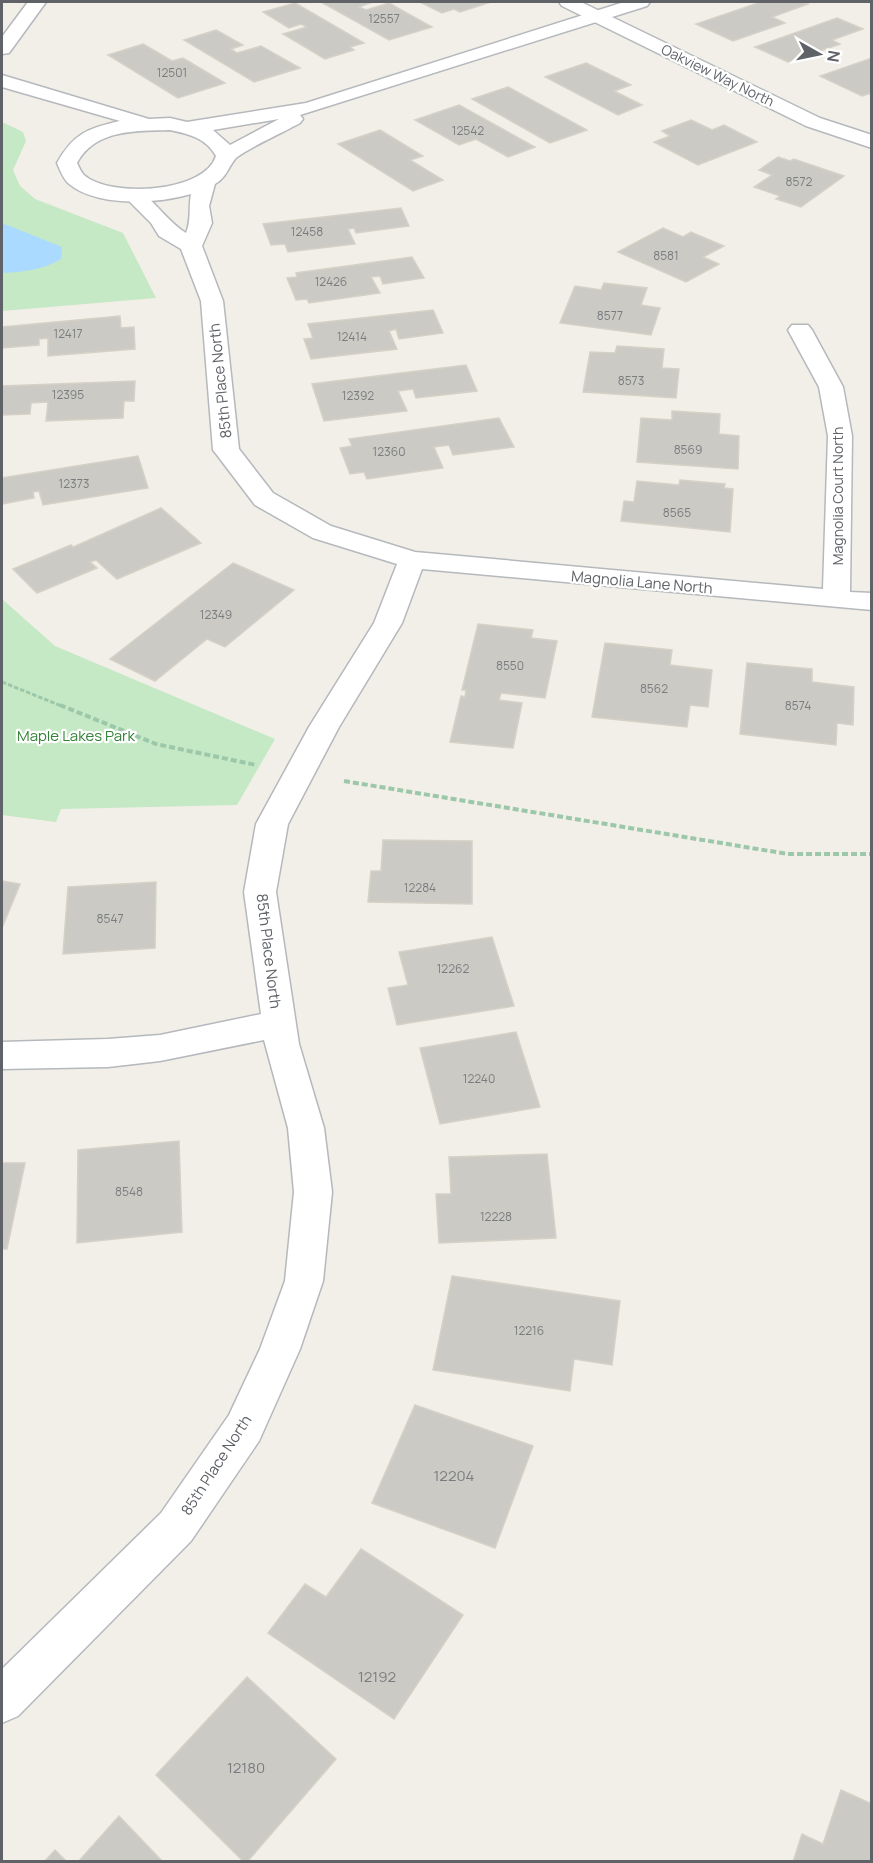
<svg xmlns="http://www.w3.org/2000/svg" width="873" height="1863" viewBox="0 0 873 1863" font-family="Manrope,sans-serif">
	<rect width="100%" height="100%" fill="#f1efe8"/>
	<g fill="#c5e8c5">
		<polygon points="2,122 23,132 26,141 13,170 20,186 35,199 123,233 156,298 2,311"/>
		<polygon points="2,599 55,646 275,739 237,805 61,809 56,822 2,815"/>
	</g>
	<path fill="#aadaff" d="M 2,223 L 62,247 L 61,259 C 43,270 22,272 2,273 Z"/>
	<g fill="#cccac5" stroke="#d6d1c6" stroke-width="1.5">
		<polygon points="321,2 367,2 370,3 359,7 366,10 389,3 432,27 389,40"/>
		<polygon points="420,2 485,2 488,3 460,12 454,9 442,13"/>
		<polygon points="761,2 802,2 808,4 772,17 785,23 733,41 696,24"/>
		<polygon points="295,3 364,43 350,47 354,50 325,59 283,34 307,27 301,24 289,28 263,12"/>
		<polygon points="837,18 863,29 832,40 840,44 788,62 755,47"/>
		<polygon points="216,30 243,45 231,49 237,53 261,46 300,68 254,82 184,40"/>
		<polygon points="143,44 172,61 183,58 225,83 178,98 108,55"/>
		<polygon points="872,58 872,93 862,96 820,76"/>
		<polygon points="586,63 631,85 614,91 642,105 618,115 545,77"/>
		<polygon points="508,87 587,130 550,143 472,99"/>
		<polygon points="459,105 535,147 508,157 476,139 459,145 415,120"/>
		<polygon points="691,120 712,130 724,125 757,142 698,165 654,142 670,136 662,131"/>
		<polygon points="380,130 423,156 410,160 443,180 413,191 338,144"/>
		<polygon points="778,157 790,161 794,159 844,176 801,207 776,199 780,196 754,187 772,175 759,170"/>
		<polygon points="401,208 409,226 356,233 354,228 348,229 355,244 288,252 285,244 271,245 263,224"/>
		<polygon points="663,228 683,237 691,232 724,246 703,257 719,264 686,282 618,252"/>
		<polygon points="412,257 424,278 383,284 380,276 371,277 380,293 309,303 307,299 296,300 287,278 297,277 296,273"/>
		<polygon points="604,283 647,288 641,305 660,308 651,335 560,323 575,286 601,290"/>
		<polygon points="433,310 443,333 399,339 396,329 389,331 397,349 311,359 304,339 313,338 308,324"/>
		<polygon points="120,316 121,328 134,327 135,349 48,356 48,338 39,339 39,345 2,348 2,327"/>
		<polygon points="617,346 664,349 662,368 679,369 676,398 583,392 590,352 615,353"/>
		<polygon points="466,365 477,391 416,398 413,389 398,391 407,411 324,421 312,384"/>
		<polygon points="135,381 134,401 124,401 123,418 46,421 48,402 31,403 30,414 2,415 2,386"/>
		<polygon points="672,411 720,414 719,434 739,436 738,469 637,462 641,418 672,420"/>
		<polygon points="499,418 514,447 453,455 449,445 434,447 443,468 367,479 364,472 350,474 340,448 352,446 349,439"/>
		<polygon points="138,456 148,488 43,505 39,491 33,492 34,498 2,504 2,478"/>
		<polygon points="680,480 725,484 724,488 733,489 730,532 621,521 624,501 634,502 637,481 679,485"/>
		<polygon points="161,508 201,543 117,579 96,560 90,562 97,568 37,593 13,569 71,545 73,547 80,544"/>
		<polygon points="233,563 294,590 225,647 207,639 155,681 110,659"/>
		<polygon points="478,624 533,630 531,638 557,641 545,698 501,693 499,700 522,703 513,748 450,742 461,696 465,697 466,690 462,690"/>
		<polygon points="605,643 672,650 670,665 712,670 708,707 690,705 687,727 592,717"/>
		<polygon points="747,663 812,669 812,682 854,687 853,725 837,723 836,745 740,734"/>
		<polygon points="383,840 472,841 472,904 368,902 371,871 381,871"/>
		<polygon points="2,881 20,884 2,928"/>
		<polygon points="156,882 155,948 63,954 68,887"/>
		<polygon points="492,937 514,1006 397,1025 388,988 408,985 399,952"/>
		<polygon points="516,1032 540,1107 440,1124 420,1048"/>
		<polygon points="179,1141 182,1232 77,1243 78,1150"/>
		<polygon points="547,1154 556,1238 439,1243 436,1194 451,1194 449,1157"/>
		<polygon points="2,1163 25,1163 7,1249 2,1249"/>
		<polygon points="452,1276 620,1301 612,1365 574,1359 570,1391 433,1370"/>
		<polygon points="415,1405 533,1446 495,1548 372,1503"/>
		<polygon points="361,1549 463,1615 394,1719 268,1633 305,1584 326,1597"/>
		<polygon points="247,1677 336,1759 247,1862 244,1862 156,1775"/>
		<polygon points="841,1790 872,1804 872,1862 793,1862 802,1834 823,1844"/>
		<polygon points="119,1816 163,1862 78,1862"/>
		<polygon points="55,1850 67,1862 44,1862"/>
	</g>
	<g fill="none" stroke-linecap="round" stroke-linejoin="round">
		<defs>
			<g id="minor">
				<polygon points="28,2 46,2 9,53 2,54 2,37"/>
				<polygon points="559,2 581,2 820,118 872,135 872,148 806,126 562,6"/>
				<path d="M 206,174 L 213,176 L 216,180 L 209,206 L 212,223 L 202,246 L 223,301 L 239,449 L 273,493 L 331,526 L 415,552 L 823,589 L 828,436 L 819,387 L 788,330 L 792,325 L 808,325 L 812,330 L 843,387 L 852,436 L 850,592 L 872,593 L 872,610 L 422,569 L 402,623 L 339,727 L 288,824 L 276,892 L 299,1044 L 324,1128 L 332,1192 L 323,1281 L 300,1349 L 259,1441 L 191,1541 L 18,1716 L 2,1723 L 2,1669 L 161,1513 L 229,1415 L 260,1349 L 285,1281 L 294,1192 L 288,1128 L 264,1040 L 160,1061 L 108,1067 L 2,1069 L 2,1042 L 108,1039 L 160,1035 L 261,1014 L 244,892 L 256,824 L 309,727 L 374,623 L 397,564 L 313,538 L 255,505 L 217,455 L 213,450 L 201,301 L 181,249 L 159,236 L 151,223 L 124,196 L 128,192 L 142,192 C 156,204 171,224 186,233 C 194,215 184,196 199,176 Z"/>
			</g>
			<path id="tertiary" d="M 624,2 L 650,2 L 647,6 L 300,115 L 303,119 L 300,123 C 288,130 242,151 235,159 C 228,168 226,178 215,184 C 182,204 99,211 68,183 C 63,178 60,170 57,163 C 73,134 88,128 120,121 L 2,87 L 2,75 L 149,119 L 170,118 L 187,122 L 306,103 ZM 279,119 L 230,145 L 213,130 ZM 170,130 C 189,134 206,138 216,156 C 205,193 110,198 84,175 C 81,172 79,167 77,163 C 95,129 136,131 170,130 Z"/>
		</defs>
		<use href="#minor" stroke="#b5b8bc" stroke-width="3"/>
		<use href="#tertiary" stroke="#b5b8bc" stroke-width="3"/>
		<polyline stroke="#9cc7a9" stroke-width="3" stroke-dasharray="4.5 2" stroke-linecap="butt" points="2,682 64,707"/>
		<g stroke="#9cc7a9" stroke-width="4" stroke-dasharray="6 3" stroke-linecap="butt">
			<polyline points="60,705 156,744 256,765"/>
			<polyline points="344,781 788,854 872,854"/>
		</g>
		<use href="#minor" fill="#fff" fill-rule="evenodd"/>
		<use href="#tertiary" fill="#fff" fill-rule="evenodd"/>
	</g>
	<g text-anchor="middle" dominant-baseline="central" stroke-width="4.5" stroke-linejoin="round" paint-order="stroke">
		<g font-size="12" fill="#7a7d7f">
			<text x="384" y="18">12557</text>
			<text x="172" y="72">12501</text>
			<text x="468" y="130">12542</text>
			<text x="799" y="181">8572</text>
			<text x="307" y="231">12458</text>
			<text x="666" y="255">8581</text>
			<text x="331" y="281">12426</text>
			<text x="610" y="315">8577</text>
			<text x="68" y="333">12417</text>
			<text x="352" y="336">12414</text>
			<text x="631" y="380">8573</text>
			<text x="68" y="394">12395</text>
			<text x="358" y="395">12392</text>
			<text x="688" y="449">8569</text>
			<text x="389" y="451">12360</text>
			<text x="74" y="483">12373</text>
			<text x="677" y="512">8565</text>
			<text x="216" y="614">12349</text>
			<text x="510" y="665">8550</text>
			<text x="654" y="688">8562</text>
			<text x="798" y="705">8574</text>
			<text x="420" y="887">12284</text>
			<text x="110" y="918">8547</text>
			<text x="453" y="968">12262</text>
			<text x="479" y="1078">12240</text>
			<text x="129" y="1191">8548</text>
			<text x="496" y="1216">12228</text>
			<text x="529" y="1330">12216</text>
		</g>
		<g font-size="14" fill="#5f6368" stroke="#fff">
			<text transform="translate(718 75) rotate(26)">Oakview Way North</text>
			<text transform="translate(837 496) rotate(-90)">Magnolia Court North</text>
		</g>
		<g font-size="15" fill="#5f6368" stroke="#fff">
			<text transform="translate(220 381) rotate(-96)">85th Place North</text>
			<text transform="translate(642 582) rotate(5)">Magnolia Lane North</text>
			<text transform="translate(269 951) rotate(83)">85th Place North</text>
			<text transform="translate(216 1465) rotate(-57)">85th Place North</text>
		</g>
		<g font-size="15" fill="#348238" stroke="#fff">
			<text x="76" y="735">Maple Lakes Park</text>
		</g>
		<g font-size="15" fill="#7a7d7f">
			<text x="454" y="1475">12204</text>
			<text x="377" y="1676">12192</text>
			<text x="246" y="1767">12180</text>
		</g>
	</g>
	<rect width="873" height="1863" fill="none" stroke="#5f6368" stroke-width="6"/>
	<g transform="translate(819 54) rotate(99)" stroke="#ffffff" stroke-width="4.5" paint-order="stroke">
	<path d="M0-4.5L10 22L0 15L-10 22Z" fill="#5f6368"/>
	<text y="-9" font-size="16" font-weight="bold" text-anchor="middle" fill="#5f6368">N</text>
	</g>
</svg>
